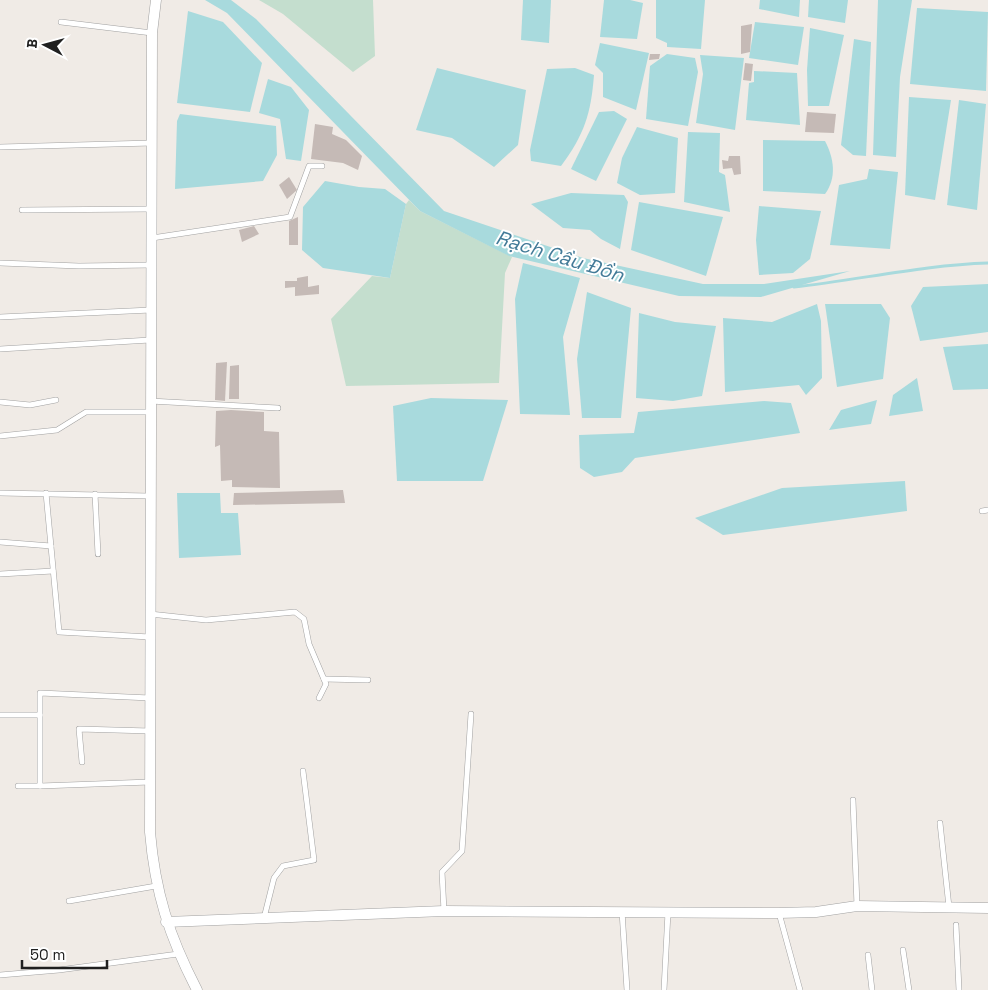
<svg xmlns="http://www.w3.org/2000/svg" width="988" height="990" viewBox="0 0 988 990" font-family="'Space Grotesk',sans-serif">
	<rect width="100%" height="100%" fill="#f0ebe6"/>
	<g fill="#c4dece">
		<polygon points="259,0 373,0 375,56 353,72 283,14"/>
		<polygon points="409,200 420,211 512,257 505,273 499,383 346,386 331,319 372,276 390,278 406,204"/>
	</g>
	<g fill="#a8dadd">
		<polygon points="205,0 231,0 256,19 444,211 583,258 703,284 764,284 850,271 761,297 679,296 509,256 420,211 227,13"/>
		<polygon points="523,0 551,0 549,43 521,40"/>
		<polygon points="604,0 630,0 643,3 637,39 600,37"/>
		<polygon points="656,0 705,0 701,49 667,47 667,43 656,38"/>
		<polygon points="760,0 800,0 799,17 759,9"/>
		<polygon points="809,0 848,0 845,23 808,17"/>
		<polygon points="878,0 912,0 900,77 896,157 873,155"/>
		<polygon points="917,8 988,12 986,91 910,84"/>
		<polygon points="188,11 223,22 262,63 250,112 177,103"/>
		<polygon points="755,22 804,27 798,65 749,58"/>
		<polygon points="810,28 844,35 829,106 808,106 807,70"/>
		<polygon points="854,39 871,42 866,156 853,155 841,145"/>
		<polygon points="600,43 649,53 636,110 603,97 603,73 595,65"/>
		<polygon points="667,54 695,58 698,72 688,126 646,119 650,66"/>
		<polygon points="700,55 744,58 735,130 696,123 703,74"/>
		<polygon points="437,68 526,90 518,145 494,167 452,138 416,130"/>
		<path d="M 575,68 L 594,75 C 591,114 584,135 561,166 L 531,161 L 530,150 L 547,69 Z"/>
		<polygon points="754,71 797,73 800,125 746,120 749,83 754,82"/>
		<polygon points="268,79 291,87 309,110 301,161 286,159 280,119 259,113"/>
		<polygon points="909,97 951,100 935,200 905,195"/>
		<polygon points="959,100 986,104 977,210 947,205"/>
		<polygon points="614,111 627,119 596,181 571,169 599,112"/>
		<polygon points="180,114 276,126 277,155 263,181 175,189 177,121"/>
		<polygon points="637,127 678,138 675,193 640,195 617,183 622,158"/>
		<polygon points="688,132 720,133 719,172 725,175 730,212 684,202"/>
		<path d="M 763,140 L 825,141 C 834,158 837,178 825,194 L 763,191 Z"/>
		<polygon points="869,169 898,172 890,249 830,245 839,185 867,179"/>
		<polygon points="325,181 359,187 385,189 406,204 390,278 323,268 302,250 303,207"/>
		<polygon points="571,193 624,195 628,202 620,249 601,239 590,230 563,228 531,204"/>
		<polygon points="639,202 723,217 706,276 631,250"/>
		<polygon points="759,206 821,211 810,259 793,273 759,275 756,240"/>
		<polygon points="523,263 580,278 563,337 570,415 520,414 515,299"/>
		<polygon points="988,284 988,332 920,341 911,306 923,287"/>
		<polygon points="587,292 631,308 621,418 582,418 577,359"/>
		<polygon points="817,304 821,321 822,378 806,395 799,385 725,392 723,318 772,322"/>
		<polygon points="825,304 881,304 890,318 883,379 837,387"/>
		<polygon points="639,313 675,322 716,326 702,396 673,401 636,398"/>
		<polygon points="988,344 988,389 953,390 943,347"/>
		<polygon points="917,378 923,411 889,416 893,395"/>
		<polygon points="431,398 508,400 483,481 397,481 393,406"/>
		<polygon points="877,400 871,424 829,430 841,410"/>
		<polygon points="764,401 791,403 800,433 635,458 622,472 594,477 580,468 579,435 634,433 638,412"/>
		<polygon points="905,481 907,511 723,535 695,518 782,488"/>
		<polygon points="177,493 220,493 221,513 238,513 241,555 179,558"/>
	</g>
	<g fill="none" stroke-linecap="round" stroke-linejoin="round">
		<path stroke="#a8dadd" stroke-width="3" d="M 794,287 C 859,280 923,265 988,263"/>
	</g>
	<g fill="#c5bab6">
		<polygon points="752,24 750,52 741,54 741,26"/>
		<polygon points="650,54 660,54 659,59 649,60"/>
		<polygon points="745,63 753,64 751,81 743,80"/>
		<polygon points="807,112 836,114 834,133 805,132"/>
		<polygon points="315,124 333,127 332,134 346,140 362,156 358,170 343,163 311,159"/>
		<polygon points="729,156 740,156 741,174 734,175 732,168 723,169 722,160 728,161"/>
		<polygon points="289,177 297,190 287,199 279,185"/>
		<polygon points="298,217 298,245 289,245 289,221"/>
		<polygon points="254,226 259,234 242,242 239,230"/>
		<polygon points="308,276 308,287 319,285 319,294 295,296 295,287 285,288 285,281 297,281 297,278"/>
		<polygon points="227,362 225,401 215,400 216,363"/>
		<polygon points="239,365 239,399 229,399 230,366"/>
		<polygon points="231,410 264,412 264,431 279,432 280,488 232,487 232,480 221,481 220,445 215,447 216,411"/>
		<polygon points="343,490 345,503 233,505 234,493"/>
	</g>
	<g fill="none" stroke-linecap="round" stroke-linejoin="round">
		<defs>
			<g id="lane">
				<polyline points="61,22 152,33"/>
				<polyline points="0,147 152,143"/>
				<polyline points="22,210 152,209"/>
				<polyline points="152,238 290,217 309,166 322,166"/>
				<polyline points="0,263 79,266 151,265"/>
				<polyline points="0,317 151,310"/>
				<polyline points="0,349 150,340"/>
				<polyline points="150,401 278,408"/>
				<polyline points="0,402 30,405 56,400"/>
				<polyline points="0,436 57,430 86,412 149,412"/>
				<polyline points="0,493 149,496"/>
				<polyline points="46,493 59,632 150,637"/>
				<polyline points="95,494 98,554"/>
				<polyline points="982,511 988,510"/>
				<polyline points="0,542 51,546"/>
				<polyline points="0,574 53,571"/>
				<polyline points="150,614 206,620 295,612 304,619 309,644 326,684 319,698"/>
				<polyline points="324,679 368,680"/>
				<polyline points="0,715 40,715"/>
				<polyline points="82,762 79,729 150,731"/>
				<polyline points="18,786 40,786 40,693 150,698"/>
				<polyline points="40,786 150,782"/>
				<polyline points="853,800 857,906"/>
				<polyline points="940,823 949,907"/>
				<polyline points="69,901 156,886"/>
				<polyline points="444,911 442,872 462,851 471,714"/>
				<polyline points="622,911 627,990"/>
				<polyline points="779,913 800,990"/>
				<polyline points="264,918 274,878 283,866 314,860 303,771"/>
				<polyline points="956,925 959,990"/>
				<polyline points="903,950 909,990"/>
				<polyline points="868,955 872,990"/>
				<polyline points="0,975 59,970 178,954"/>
				<polyline points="664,990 668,912"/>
			</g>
			<g id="street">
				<path d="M 156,0 L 152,33 L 150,832 C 155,892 169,936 197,990"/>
				<polyline points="166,922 444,911 779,913 816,912 857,906 988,908"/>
			</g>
		</defs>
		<use href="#lane" stroke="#a1a1a1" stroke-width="6"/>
		<use href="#street" stroke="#a1a1a1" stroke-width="11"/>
		<use href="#lane" stroke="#fff" stroke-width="5"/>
		<use href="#street" stroke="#fff" stroke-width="10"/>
	</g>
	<g text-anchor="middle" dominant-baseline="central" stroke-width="4" stroke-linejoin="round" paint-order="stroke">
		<g font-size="20" font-style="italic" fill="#437b98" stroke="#fff">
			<text transform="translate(560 256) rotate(17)">Rạch Cầu Đồn</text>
		</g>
	</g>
	<g transform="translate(45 45) rotate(276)" stroke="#ffffff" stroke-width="4" paint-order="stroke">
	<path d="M0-4L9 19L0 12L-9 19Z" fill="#202020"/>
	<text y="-8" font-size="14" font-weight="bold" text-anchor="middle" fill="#202020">B</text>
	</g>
	<path d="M22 960v8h85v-8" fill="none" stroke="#202020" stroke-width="2.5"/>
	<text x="30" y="960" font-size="15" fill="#202020" stroke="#ffffff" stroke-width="4" paint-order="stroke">50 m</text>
</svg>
